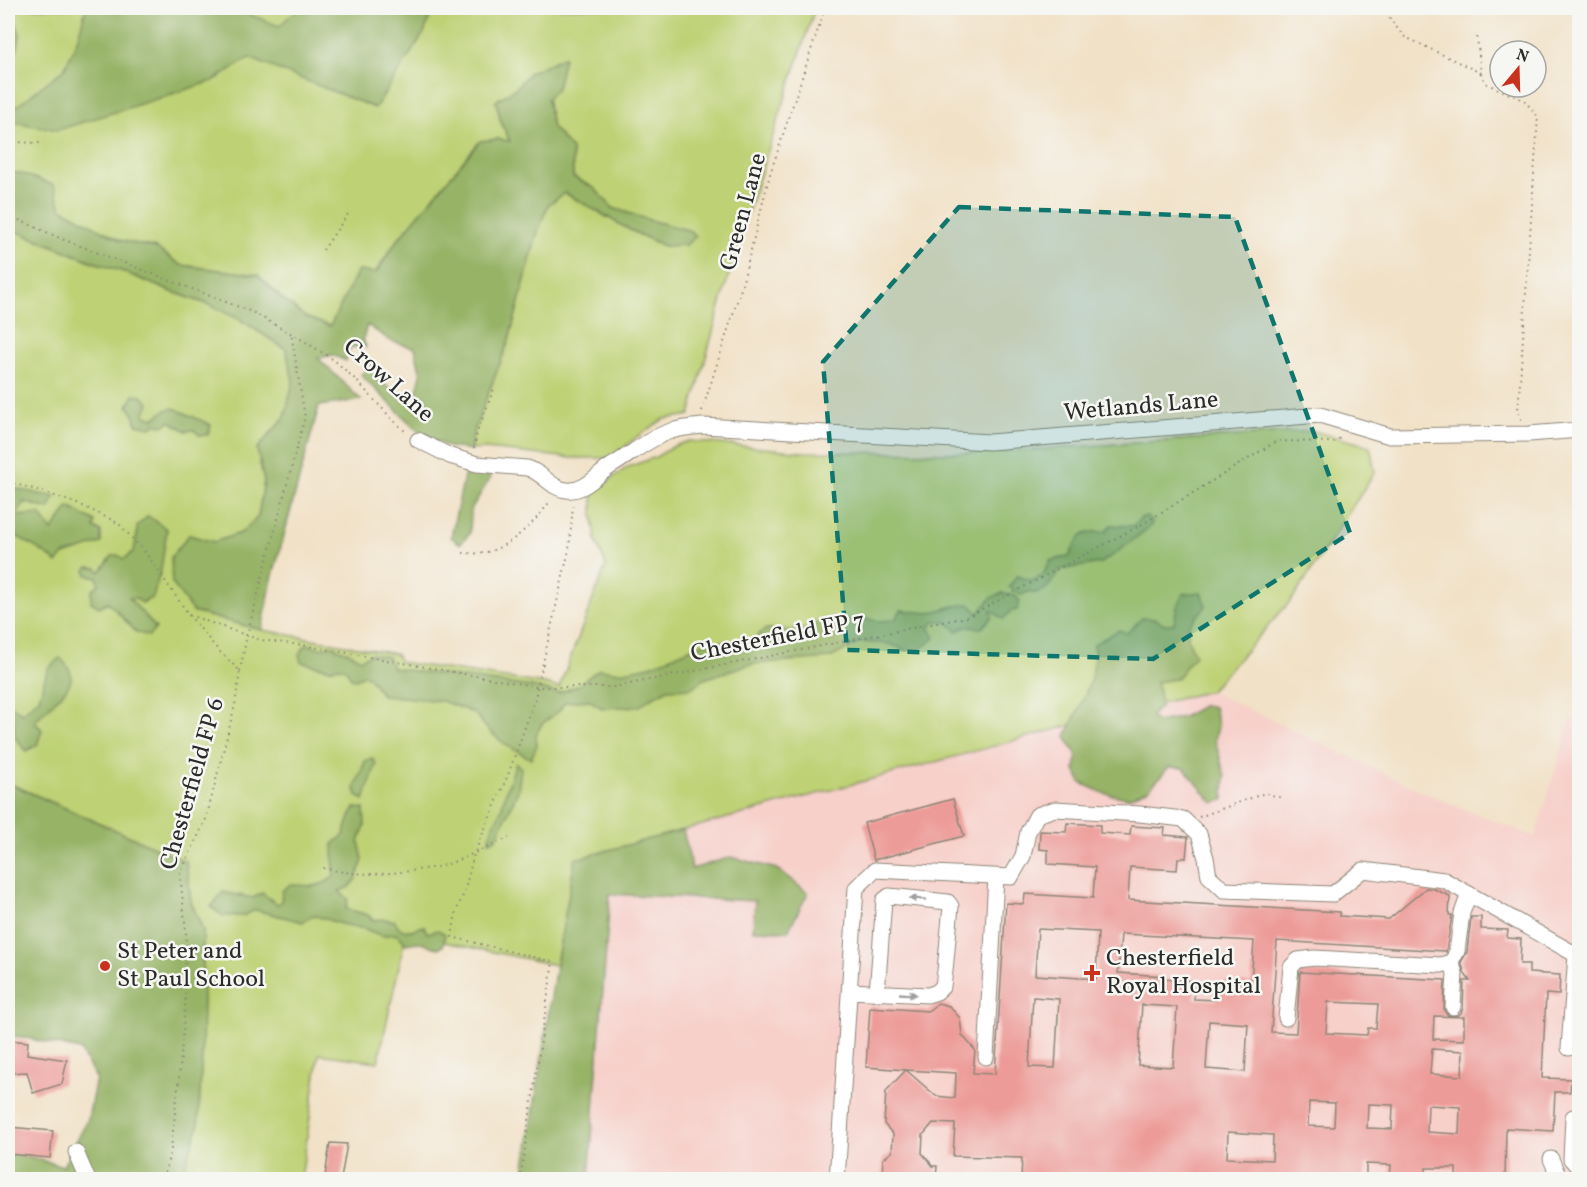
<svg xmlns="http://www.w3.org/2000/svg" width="1587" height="1187" viewBox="0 0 1587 1187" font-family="Vollkorn,serif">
	<rect width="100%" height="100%" fill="#f6f6f2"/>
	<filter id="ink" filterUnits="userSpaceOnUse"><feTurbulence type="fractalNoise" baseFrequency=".0167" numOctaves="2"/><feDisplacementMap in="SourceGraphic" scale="12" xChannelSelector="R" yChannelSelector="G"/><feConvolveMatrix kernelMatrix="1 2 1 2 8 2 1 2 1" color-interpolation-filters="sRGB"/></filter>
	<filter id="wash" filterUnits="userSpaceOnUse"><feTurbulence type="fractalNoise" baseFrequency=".008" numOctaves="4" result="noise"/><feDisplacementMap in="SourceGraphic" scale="24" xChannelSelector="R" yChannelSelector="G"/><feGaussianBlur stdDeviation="1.35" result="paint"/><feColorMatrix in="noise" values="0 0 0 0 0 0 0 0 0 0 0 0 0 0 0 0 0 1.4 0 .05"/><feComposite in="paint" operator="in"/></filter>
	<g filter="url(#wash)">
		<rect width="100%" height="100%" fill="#f1e1c6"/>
		<polygon fill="#f7d0ca" points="1210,691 1430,795 1535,837 1571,717 1579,720 1579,1179 589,1180 610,894 755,901 808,893 692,869 683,830 1072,725"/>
		<g fill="#bed174" stroke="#747e50" stroke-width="1.5">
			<polygon points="8,8 815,8 737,245 690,415 664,419 634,439 612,458 572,458 486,449 470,450 473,435 481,412 509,340 537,234 548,205 565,193 630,230 664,246 649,220 613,208 594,188 573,177 572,150 552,127 547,98 557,88 563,57 530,72 516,88 496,101 501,122 510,141 480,142 396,242 375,273 358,271 330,327 305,317 280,297 258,275 181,265 156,248 120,241 61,208 20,173 8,172"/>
			<polygon points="8,228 93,262 124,272 167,290 210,305 239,319 286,349 294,380 285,417 257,449 264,481 258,517 241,533 214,542 189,535 193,612 262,630 396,654 400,662 545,684 559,688 606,565 596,541 593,514 593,492 628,467 656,457 674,446 689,441 804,452 986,453 1313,431 1370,446 1375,472 1294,597 1210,691 1072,725 576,859 556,965 406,934 378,1062 319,1054 301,1179 180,1179 198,1127 202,1054 203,930 191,902 186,861 8,783"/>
		</g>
		<g fill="#96b366" stroke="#606f48" stroke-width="1.5">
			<polygon points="8,8 11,8 20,35 17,51 8,53"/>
			<polygon points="86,8 233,8 279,26 299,8 433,8 424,33 375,108 249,58 213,81 58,130 8,121 8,113 64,69 76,44"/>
			<polygon points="564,57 557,88 547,99 552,127 572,150 573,177 594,188 613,208 649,220 688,230 696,236 686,245 664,246 630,230 565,193 548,205 537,234 509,340 481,412 473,435 470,450 448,447 420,433 361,375 372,363 377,379 397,393 415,398 421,375 415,348 391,341 367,325 363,339 366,347 350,347 346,361 333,355 318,358 361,400 319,406 272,579 262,630 193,612 172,583 171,557 189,535 214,542 241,533 258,517 264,481 257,449 285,417 293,381 286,349 239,319 210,305 167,290 124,272 94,262 8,228 8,172 20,173 54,185 61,208 120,240 156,248 181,265 258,275 280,297 305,317 330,326 358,271 376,273 396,242 480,141 498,139 510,141 501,122 496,101 516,88 530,72"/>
			<polygon points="134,395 142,396 149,403 144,415 154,418 166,410 174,408 211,425 208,435 199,435 194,430 186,431 170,421 163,426 156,423 151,427 136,424 134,415 128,406"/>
			<polygon points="466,467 491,477 471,509 470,533 460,544 451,537"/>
			<path d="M 8,487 L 55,497 L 49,509 L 24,502 L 16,516 L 40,514 L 52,531 L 69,507 L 95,522 L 94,528 L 101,532 L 101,543 L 64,555 L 57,563 C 43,549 23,542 8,530 Z"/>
			<polygon points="148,516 167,529 161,569 153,597 142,603 135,598 129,598 156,628 149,636 136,632 108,602 99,607 91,602 92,590 99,584 97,577 87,575 86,570 88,567 97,568 100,572 112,556 118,555 124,559 134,551 137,535 137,526"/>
			<path d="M 1146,516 L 1152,521 L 1151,526 L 1115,554 L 1101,563 L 1059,570 C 1053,582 1044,597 1028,592 L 1021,595 L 1009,587 L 1017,576 L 1032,581 L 1043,575 L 1050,561 L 1070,556 C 1077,536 1083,530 1105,532 L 1111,525 L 1133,526 L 1141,518 Z"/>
			<path d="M 1201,592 L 1206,606 L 1188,626 L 1188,640 L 1195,655 L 1176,679 L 1156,682 L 1159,692 L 1161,706 L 1151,716 L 1157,722 L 1183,717 L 1204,705 L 1214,707 L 1218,726 L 1215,740 L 1225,776 L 1224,800 L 1213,803 L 1184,768 L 1169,767 L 1149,789 L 1128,798 L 1103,793 L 1081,783 L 1075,770 L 1077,755 L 1069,743 L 1066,736 C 1076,712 1091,689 1094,663 C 1095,657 1094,650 1094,644 L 1119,630 L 1127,633 L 1142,618 L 1156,619 L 1164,624 L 1174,624 L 1177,607 L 1183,594 Z"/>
			<polygon points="1002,593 1015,596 1020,601 1017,610 1011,611 1003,619 991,610 992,617 982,628 965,627 958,631 948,623 935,621 929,627 935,638 920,649 905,650 890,644 861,642 830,658 751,664 704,679 691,688 668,689 649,699 640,706 602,708 589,700 565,702 559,711 542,724 536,735 537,745 531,759 506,745 489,731 474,713 442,701 382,695 368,676 364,675 356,679 351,678 346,669 338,667 330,669 301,662 299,654 307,644 320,648 332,646 348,652 361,659 371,654 388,657 393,668 532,687 558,693 577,686 599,669 620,672 650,666 706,642 750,641 766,629 801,631 816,623 831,618 846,620 858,618 881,621 895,620 901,610 929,613 954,606 970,604 978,614 991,598"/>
			<path d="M 60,658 C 84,680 64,691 48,708 C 43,712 39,717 35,722 L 42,730 L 37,745 L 26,751 L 14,736 L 14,723 L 8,722 L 8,703 L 22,713 L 39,698 L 48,668 Z"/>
			<polygon points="372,758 376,764 364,800 357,796 355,788 365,761"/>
			<path d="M 516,763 L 521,768 L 518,791 L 496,839 L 489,841 C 490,836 491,830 493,826 C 498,817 502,811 503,801 Z"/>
			<polygon points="8,783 186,861 191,902 203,930 203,1002 202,1054 198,1127 181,1179 8,1179 8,1151 63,1166 88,1119 96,1078 80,1050 22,1037 8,1036"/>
			<path d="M 355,808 L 364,809 L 365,826 L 359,842 L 363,860 L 356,879 L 348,888 L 339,891 L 348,899 L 346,909 L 368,915 L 373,920 L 384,919 L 395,921 C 402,936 411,930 424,926 L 427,933 L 438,930 L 445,934 L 443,946 L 438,948 L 417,942 L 406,944 L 399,936 L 394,934 L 382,936 L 365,929 L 341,924 L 313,915 L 303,922 L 255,910 L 243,916 L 223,916 L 211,907 L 223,892 L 253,898 L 262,893 L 277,904 L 281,902 L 282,891 L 291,884 C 308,886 321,889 334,876 L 333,844 L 344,835 L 351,814 Z"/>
			<polygon points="683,830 692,869 731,857 777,869 808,893 788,931 753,930 755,901 610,894 589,1179 523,1179 556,965 575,859"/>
		</g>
		<g id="blocks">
			<g fill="#ed9b98" fill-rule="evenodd">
				<polygon points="953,799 964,836 874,860 864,823"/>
				<path d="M 1067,823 L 1100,825 L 1100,833 L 1130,835 L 1131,826 L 1165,828 L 1164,835 L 1188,837 L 1186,858 L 1178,858 L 1177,870 L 1130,867 L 1128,900 L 1340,912 L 1340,916 L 1389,919 L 1426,888 L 1434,889 L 1450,896 L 1449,915 L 1452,915 L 1446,952 L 1445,951 L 1277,941 L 1271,1032 L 1296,1033 L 1300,972 L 1445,980 L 1444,1011 L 1448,1015 L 1457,1016 L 1461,1013 L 1463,1008 L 1464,981 L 1470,981 L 1465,974 L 1461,962 L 1467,952 L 1471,917 L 1481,917 L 1481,929 L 1508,930 L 1507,938 L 1521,939 L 1520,964 L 1529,964 L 1529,973 L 1560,975 L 1559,995 L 1546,994 L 1542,1078 L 1571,1079 L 1570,1092 L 1555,1092 L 1553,1131 L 1506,1128 L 1505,1179 L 1456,1179 L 1456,1168 L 1426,1168 L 1426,1179 L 1390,1179 L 1391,1165 L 1366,1164 L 1366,1179 L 1295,1179 L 1272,1178 L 1272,1179 L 1249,1179 L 1249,1177 L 1224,1175 L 1223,1179 L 1021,1179 L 1022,1158 L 953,1156 L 955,1124 L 933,1123 L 923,1135 L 922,1153 L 933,1166 L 937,1166 L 936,1179 L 882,1179 L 883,1159 L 892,1152 L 893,1134 L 884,1124 L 886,1091 L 906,1070 L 866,1067 L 870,1007 L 928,1011 L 938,1003 L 949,1006 L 960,1018 L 962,1035 L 975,1050 L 973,1073 L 995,1074 L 1006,903 L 1024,904 L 1025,894 L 1093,898 L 1095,867 L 1048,864 L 1048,850 L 1039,849 L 1040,831 L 1066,832 ZM 1038,929 L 1098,932 L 1096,979 L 1035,975 ZM 1121,934 L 1254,941 L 1251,983 L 1217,981 L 1216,1000 L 1194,999 L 1195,981 L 1164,979 L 1165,976 L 1118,973 ZM 1033,997 L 1059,999 L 1055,1068 L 1029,1067 ZM 1328,1002 L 1378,1004 L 1376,1028 L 1368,1028 L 1367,1035 L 1326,1033 ZM 1142,1005 L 1177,1007 L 1173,1067 L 1138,1065 ZM 1434,1016 L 1464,1017 L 1464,1040 L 1433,1039 ZM 1209,1021 L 1248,1024 L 1245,1072 L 1206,1069 ZM 1432,1049 L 1463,1051 L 1462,1076 L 1430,1074 ZM 906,1070 L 956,1073 L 955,1098 L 936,1096 ZM 1309,1102 L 1335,1103 L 1334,1127 L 1308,1126 ZM 1368,1104 L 1393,1105 L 1392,1129 L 1367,1128 ZM 1428,1105 L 1460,1107 L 1459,1134 L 1427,1132 ZM 1228,1132 L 1273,1135 L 1272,1160 L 1227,1158 Z"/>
				<polygon points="8,1040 28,1042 27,1054 67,1060 62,1084 33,1093 27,1072 8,1073"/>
				<polygon points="9,1127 53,1131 50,1158 8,1154"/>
				<polygon points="330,1143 347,1144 341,1179 325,1177"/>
			</g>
		</g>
	</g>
	<g filter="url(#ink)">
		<use href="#blocks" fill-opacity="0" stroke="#8e8678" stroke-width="1.5"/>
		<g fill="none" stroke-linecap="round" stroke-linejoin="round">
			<defs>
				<g id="minor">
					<path d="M 418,440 L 450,456 L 477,464 L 527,468 C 544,473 551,489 567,490 C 584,492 597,475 611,466 C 630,455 649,438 671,431 C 681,428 693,427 703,426 L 990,442 L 1320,415 L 1390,436 L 1529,434 L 1580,430"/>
					<polyline points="1455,955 1457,951 1462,913 1469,894"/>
					<polyline points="1451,962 1455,973 1453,1007"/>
					<polyline points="850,991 928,995 937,992 943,986 945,971 951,906 948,902 889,896 884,900 877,993"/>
					<polyline points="1286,1018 1291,967 1298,960 1314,958 1441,965 1451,962 1452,960"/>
					<polyline points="1569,1048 1576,955"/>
					<polyline points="986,1057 996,877"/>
					<polyline points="1573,1117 1571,1159 1580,1169"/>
					<polyline points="76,1152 88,1180"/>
					<polyline points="1551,1159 1560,1180"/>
					<polyline points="837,1180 856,888 875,870 1011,877 1023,856 1028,832 1037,815 1055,809 1140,814 1183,819 1199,834 1206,858 1209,876 1224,890 1333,894 1363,870 1444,880 1580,957"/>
				</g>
			</defs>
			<use href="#minor" stroke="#8e8678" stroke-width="17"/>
			<g stroke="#8e8678" stroke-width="2" stroke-dasharray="1.5 4.5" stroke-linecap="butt">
				<polyline points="1382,8 1403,36 1481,73"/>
				<polyline points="1477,37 1481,73 1485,83 1525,101 1538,117 1518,411 1522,421"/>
				<polyline points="8,142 41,143"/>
				<polyline points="8,215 62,239 252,312 299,338 334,360 355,379 391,418 407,433"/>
				<polyline points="323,250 350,211"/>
				<polyline points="702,411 741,289 770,174 825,8"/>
				<polyline points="474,448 477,432 494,389"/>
				<polyline points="8,482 44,492 83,506 118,523 145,552 189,615 218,650 240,671 235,705 206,819 180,874 186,931 185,1007 179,1079 171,1149 163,1180"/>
				<path d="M 463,553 C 469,553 477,554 483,553 C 509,548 536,522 550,501"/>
				<polyline points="189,615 260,640 302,645 538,687 614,687 967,617 1141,525 1277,441 1334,442 1343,436"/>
				<polyline points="240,671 247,635 305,417 291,333"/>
				<polyline points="1199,817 1265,793 1282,798"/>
				<path d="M 323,868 C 358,876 381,875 417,870 C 426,868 436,868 444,865 C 467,858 487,846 509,838"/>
				<polyline points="520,1180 553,962 452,937 456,912 464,893 474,854 508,775 534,702 569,550 573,505"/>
			</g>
			<use href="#minor" stroke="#fff" stroke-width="15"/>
		</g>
		<defs><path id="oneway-solid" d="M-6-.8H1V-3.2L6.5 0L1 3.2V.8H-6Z" transform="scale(1.5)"/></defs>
		<g fill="#a0a0a0">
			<use href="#oneway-solid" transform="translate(918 899) rotate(-176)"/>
			<use href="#oneway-solid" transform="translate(908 994) rotate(3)"/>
		</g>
	</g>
	<path fill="#0f766e" fill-opacity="0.2" stroke="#0f766e" stroke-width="4.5" stroke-dasharray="12 8" stroke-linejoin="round" d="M 959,207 L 1235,217 L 1350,533 L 1153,659 L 847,650 L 823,362 Z"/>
	<g fill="#c8321e" stroke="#f6f6f2" stroke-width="2">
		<circle cx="105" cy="966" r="6"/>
		<path d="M1089 964h6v6h6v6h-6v6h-6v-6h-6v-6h6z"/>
	</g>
	<g text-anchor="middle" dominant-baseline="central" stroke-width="5" stroke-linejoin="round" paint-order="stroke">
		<g font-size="24" fill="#2b2b2b" stroke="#f6f6f2">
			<text transform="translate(744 212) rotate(-75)">Green Lane</text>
			<text transform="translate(388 381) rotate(42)">Crow Lane</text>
			<text transform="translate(1141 407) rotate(-5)">Wetlands Lane</text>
			<text transform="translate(778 638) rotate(-11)">Chesterfield FP 7</text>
			<text transform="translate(193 784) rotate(-74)">Chesterfield FP 6</text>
		</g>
		<g font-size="24" fill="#2b2b2b" stroke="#f6f6f2" text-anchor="start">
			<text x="117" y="952">St Peter and<tspan x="117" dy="28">St Paul School</tspan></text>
			<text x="1106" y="959">Chesterfield<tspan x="1106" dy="28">Royal Hospital</tspan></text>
		</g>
	</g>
	<rect width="1587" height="1187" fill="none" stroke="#f6f6f2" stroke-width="30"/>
	<g transform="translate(1518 69) rotate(19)"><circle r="28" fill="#f6f6f2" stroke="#a5a5a2" stroke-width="1.5"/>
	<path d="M0-4.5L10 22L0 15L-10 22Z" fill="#c8321e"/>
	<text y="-9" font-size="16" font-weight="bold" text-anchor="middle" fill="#2b2b2b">N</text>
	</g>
</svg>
